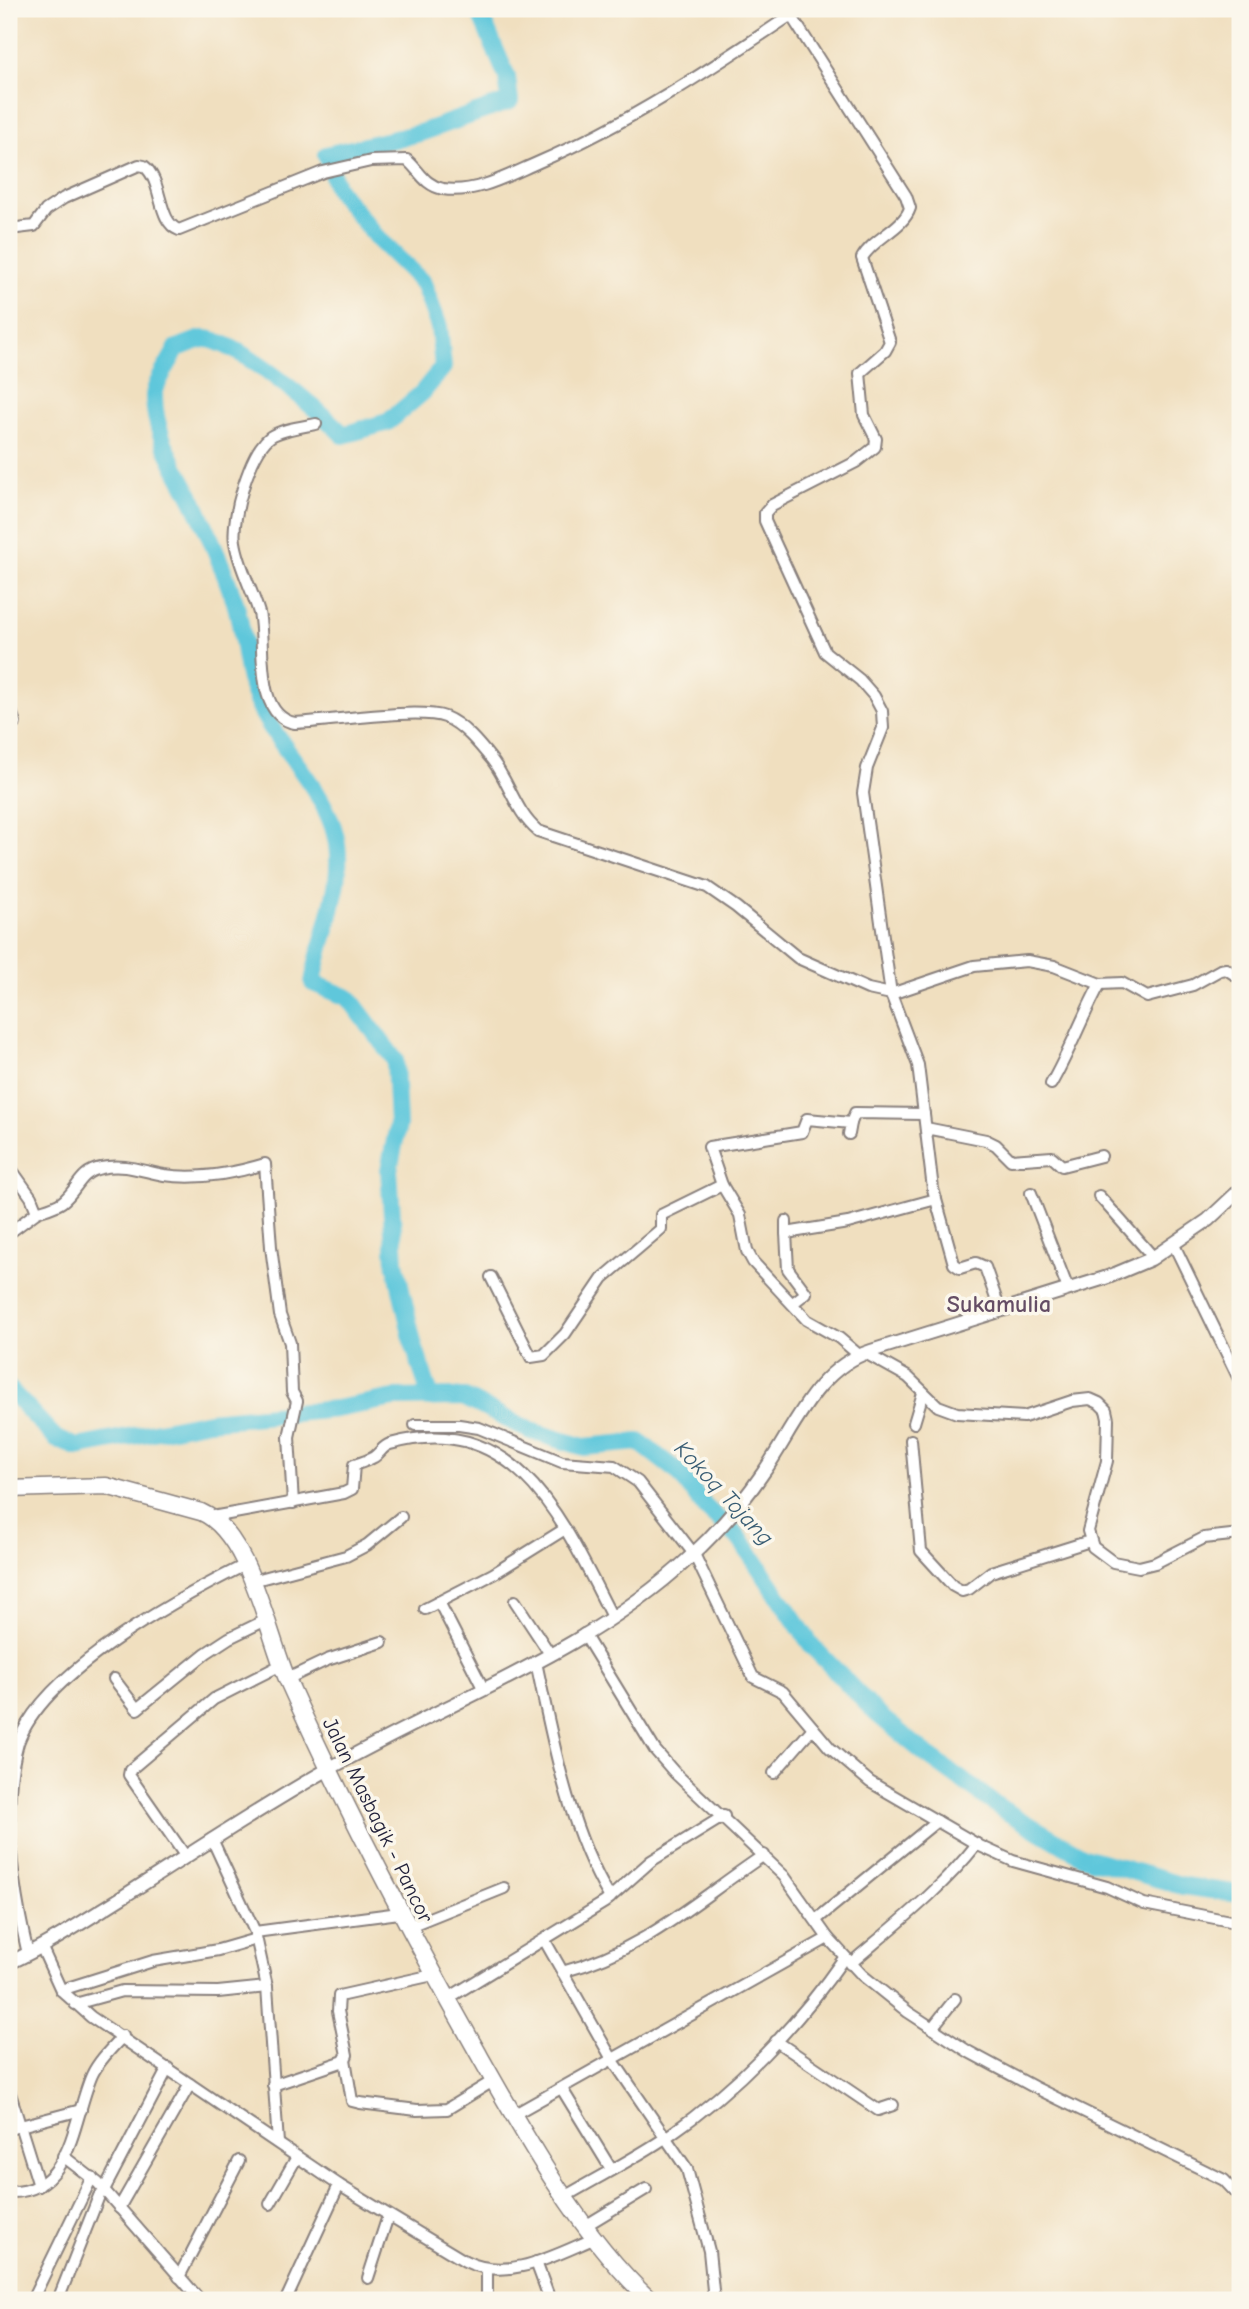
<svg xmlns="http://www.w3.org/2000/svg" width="1249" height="2309" viewBox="0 0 1249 2309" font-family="'Comic Neue',sans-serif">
	<rect width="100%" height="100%" fill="#fbf7ec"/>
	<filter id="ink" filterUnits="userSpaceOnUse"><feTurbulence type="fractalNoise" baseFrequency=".0143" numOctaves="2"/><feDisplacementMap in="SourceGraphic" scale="14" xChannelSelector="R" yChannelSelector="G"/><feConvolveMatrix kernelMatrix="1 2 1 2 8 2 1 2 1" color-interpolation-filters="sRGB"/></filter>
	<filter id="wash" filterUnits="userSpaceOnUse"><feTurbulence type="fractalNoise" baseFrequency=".00686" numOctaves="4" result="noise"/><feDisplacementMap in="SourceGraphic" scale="28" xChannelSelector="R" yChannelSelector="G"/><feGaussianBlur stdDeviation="1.57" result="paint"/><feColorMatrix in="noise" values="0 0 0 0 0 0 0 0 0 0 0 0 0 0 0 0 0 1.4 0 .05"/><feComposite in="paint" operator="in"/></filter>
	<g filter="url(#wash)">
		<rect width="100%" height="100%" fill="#f0dfbf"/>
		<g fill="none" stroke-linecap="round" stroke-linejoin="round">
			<g stroke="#5fc7db" stroke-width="18">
				<polyline points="9,1389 56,1439 77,1447 209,1421 336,1409 394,1398 463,1397 531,1431 584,1447 639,1442 678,1472 706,1508 740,1539 812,1646 876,1713 927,1755 1002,1809 1084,1857 1183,1886 1240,1894"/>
				<path d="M 431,1398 L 413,1343 L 395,1262 L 389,1170 L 398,1125 L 395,1060 L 349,998 L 313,983 C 321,931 350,880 333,827 C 318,783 282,751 261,710 C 243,674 246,638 235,602 C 224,571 211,538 197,508 C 180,472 154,438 154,396 C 155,382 171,361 177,348 C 185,346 195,340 203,339 C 232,336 322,412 343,435 L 388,422 L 422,393 L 443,367 L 439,327 L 423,283 L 378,239 L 337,189 L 326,155 L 420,133 L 510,101 L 507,77 L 478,9"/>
			</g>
		</g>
	</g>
	<g filter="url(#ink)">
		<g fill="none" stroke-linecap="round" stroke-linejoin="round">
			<defs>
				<g id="minor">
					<path d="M 787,9 L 906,196 L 910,208 C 903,229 873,238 862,258 L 890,342 L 885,351 L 860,373 L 864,415 L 876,439 L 875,447 L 856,462 L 772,505 L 765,513 L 765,521 L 825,652 L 860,680 L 874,696 L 882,711 L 883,728 L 867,768 L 863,793 L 891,994 L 918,1065 L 933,1189 L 954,1264 L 960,1268 L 976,1263 L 985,1267 L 1000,1310"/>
					<polyline points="792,15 806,9"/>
					<path d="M 9,229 L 34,226 L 46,210 L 64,198 L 139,165 L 144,166 C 163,180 157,222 179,230 L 323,172 L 371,161 L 407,160 C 420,171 424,185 443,189 C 476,194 509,175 539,162 C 629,123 709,70 791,15"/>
					<path d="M 316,424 C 301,427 282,429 270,437 C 250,452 231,518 235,542 C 239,567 252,589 259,613 C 266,642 253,716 295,723 C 328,722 418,707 445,717 C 463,724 480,745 492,760 C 509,782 516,813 538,831 L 707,887 L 736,907 L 798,958 L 868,989 L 891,994 L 974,966 L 1027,961 L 1054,966 L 1100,984 L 1122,983 L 1147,997 L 1193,985 L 1220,970 L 1226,969 L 1240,978"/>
					<polyline points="9,705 15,723"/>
					<path d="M 1051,1084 C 1070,1051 1082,1017 1100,984"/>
					<polyline points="851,1123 855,1113 924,1114"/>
					<polyline points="926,1128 986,1140 996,1145 1011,1160 1052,1157 1062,1166 1101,1156"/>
					<polyline points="9,1166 31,1197 37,1212 9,1233"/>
					<polyline points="722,1185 740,1215 747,1251 753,1262 807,1320 839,1338 859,1355"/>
					<polyline points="1031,1193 1068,1289"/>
					<polyline points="1099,1196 1154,1258"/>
					<path d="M 37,1212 C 46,1209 55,1207 62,1202 C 78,1190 79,1172 101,1168 C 124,1163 142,1171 164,1175 C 199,1180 232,1174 265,1164 L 271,1247 L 280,1315 L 290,1343 L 292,1392 L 297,1401 L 289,1437 L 293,1503"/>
					<polyline points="786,1221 786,1233 848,1223 936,1199"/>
					<polyline points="786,1233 788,1269 806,1293 793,1303"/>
					<polyline points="1174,1245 1240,1381"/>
					<polyline points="491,1277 531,1357 544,1355 565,1334 603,1278 661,1229 661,1215 722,1185 709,1147 802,1132 807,1119 851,1123 849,1134"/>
					<polyline points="865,1353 908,1377 938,1406 957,1413 1024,1417 1072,1401 1090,1399 1099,1403 1106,1410 1108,1419 1107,1461 1088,1531 1093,1547 1113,1562 1139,1567 1155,1563 1204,1538 1240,1534"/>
					<polyline points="914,1423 923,1393"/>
					<polyline points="415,1425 459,1425 479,1428 562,1462 614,1466 638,1482 694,1554 753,1677 783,1692 830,1748 870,1782 980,1846 1013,1861 1107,1887 1144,1904 1240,1923"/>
					<polyline points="911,1440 921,1551 953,1586 962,1591 969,1589 991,1572 1090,1541"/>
					<path d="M 212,1517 L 344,1493 L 352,1489 L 354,1465 C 360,1463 367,1461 374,1457 C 380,1453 383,1446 390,1444 C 518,1408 565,1526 612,1617"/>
					<polyline points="252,1581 346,1556 367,1545 401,1517"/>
					<polyline points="515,1601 550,1654"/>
					<polyline points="439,1602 483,1688"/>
					<polyline points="425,1609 493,1574 565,1529"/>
					<polyline points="584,1634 655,1750 675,1773 784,1876 828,1938 862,1975 908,2012 969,2052 1034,2087 1224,2180 1240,2197"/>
					<path d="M 536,1662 C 553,1741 568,1828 610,1898"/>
					<polyline points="114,1679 137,1709 206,1653 229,1638 264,1621"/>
					<polyline points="287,1679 327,1660 382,1642"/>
					<polyline points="774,1773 813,1728"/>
					<polyline points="212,1839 255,1932 267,1987 278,2143"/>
					<polyline points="186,1857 129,1775 130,1770 214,1699 281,1665"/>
					<polyline points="817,1919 937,1821"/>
					<polyline points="407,1927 504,1888"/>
					<polyline points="255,1932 399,1913"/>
					<polyline points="545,1941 612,2059 687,2169 709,2251 714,2300"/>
					<path d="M 41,1946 L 61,1990 L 91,2017 L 339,2185 L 465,2261 C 507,2282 553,2256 593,2239"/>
					<path d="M 28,1954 C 13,1890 0,1807 18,1743 C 43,1671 179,1598 245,1565"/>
					<path d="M 850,1964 C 894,1926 941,1890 977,1844"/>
					<path d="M 562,1972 C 646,1950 695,1901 764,1855"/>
					<polyline points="61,1990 153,1961 218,1950 256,1939"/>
					<polyline points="447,1999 605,1902 651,1861 724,1816"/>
					<polyline points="75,2004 122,1991 218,1992 267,1987"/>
					<polyline points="932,2028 955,1999"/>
					<polyline points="776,2041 878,2110 893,2105"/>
					<polyline points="345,2059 352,2101 360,2103 417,2110 447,2109 493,2081"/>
					<polyline points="273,2085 344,2061 347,2055 338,2011 339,1996 433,1975"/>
					<polyline points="562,2089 611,2169"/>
					<polyline points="9,2090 39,2186"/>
					<polyline points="513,2115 828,1938"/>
					<polyline points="9,2129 81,2110"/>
					<polyline points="63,2156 98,2183 200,2300"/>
					<polyline points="104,2190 168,2068"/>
					<path d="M 9,2192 C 72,2194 73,2118 92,2075 C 99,2060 112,2048 123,2036"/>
					<path d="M 566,2196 C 600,2176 636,2158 668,2136 C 736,2089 797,2026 844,1958"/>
					<polyline points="270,2204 297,2157"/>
					<polyline points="119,2208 190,2084"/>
					<polyline points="585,2226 646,2189"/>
					<polyline points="536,2262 550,2300"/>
					<polyline points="487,2270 487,2300"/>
					<polyline points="179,2277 239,2161"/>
					<polyline points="368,2278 388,2216"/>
					<polyline points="32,2300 92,2177"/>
					<polyline points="58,2300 99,2196"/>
					<polyline points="286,2300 339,2185"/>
				</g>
				<path id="tertiary" d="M 9,1963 C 48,1945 84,1921 121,1898 C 189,1855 256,1810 327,1770 C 447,1701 586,1654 689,1558 C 716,1533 742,1504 763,1473 C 794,1429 815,1369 871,1351 L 1108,1277 L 1151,1259 L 1208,1220 L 1240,1190"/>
				<path id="primary" d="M 9,1489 L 106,1486 L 201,1512 C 250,1533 267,1633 288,1681 C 344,1806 406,1925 473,2044 C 522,2131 577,2232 650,2300"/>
			</defs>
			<use href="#minor" stroke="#89807d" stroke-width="14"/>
			<use href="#tertiary" stroke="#89807d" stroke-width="16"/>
			<use href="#primary" stroke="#89807d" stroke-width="19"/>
			<use href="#minor" stroke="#fff" stroke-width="10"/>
			<use href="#tertiary" stroke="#fff" stroke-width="12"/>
			<use href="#primary" stroke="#fff" stroke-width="16"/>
		</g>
	</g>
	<g text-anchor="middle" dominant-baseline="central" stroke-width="7" stroke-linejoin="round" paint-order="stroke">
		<g font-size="21" fill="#22223b" stroke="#fbf7ec">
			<text transform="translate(378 1820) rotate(64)">Jalan Masbagik - Pancor</text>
		</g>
		<g font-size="23" font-style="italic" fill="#375c73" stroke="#fbf7ec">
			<text transform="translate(724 1493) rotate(47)">Kokoq Tojang</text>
		</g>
		<g font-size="24" font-weight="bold" fill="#644d65" stroke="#fbf7ec">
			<text x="999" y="1304">Sukamulia</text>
		</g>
	</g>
	<rect width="1249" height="2309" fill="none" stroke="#fbf7ec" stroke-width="35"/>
</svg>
